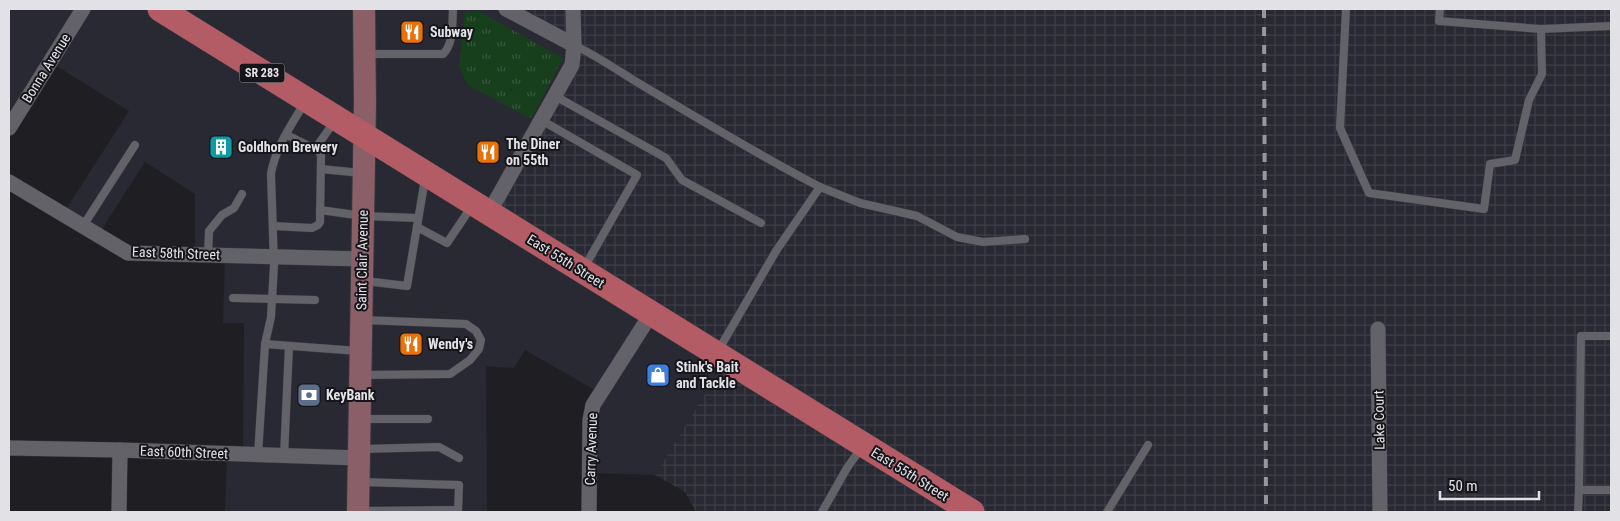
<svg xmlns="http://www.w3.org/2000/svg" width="1620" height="521" font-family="'Roboto Condensed',sans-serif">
<defs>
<pattern id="industrial-grid" width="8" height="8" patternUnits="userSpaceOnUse" patternTransform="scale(1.25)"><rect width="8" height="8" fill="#292933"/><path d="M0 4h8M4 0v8" fill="none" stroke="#3e3e47"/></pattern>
<pattern id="grass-tufts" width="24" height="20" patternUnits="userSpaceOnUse" patternTransform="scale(1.25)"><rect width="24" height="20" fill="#173f1c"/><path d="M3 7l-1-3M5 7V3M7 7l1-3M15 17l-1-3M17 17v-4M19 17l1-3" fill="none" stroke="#385a3d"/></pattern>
</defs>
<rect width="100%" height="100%" fill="#1e1e23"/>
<path fill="#292933" d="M9 9H506L574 45 726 360 655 475 590 473 600 393 525 350 514 368 486 366 487 512H225L227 454H243L244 323H223L225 256 195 255V194L145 162 98 235 63 214 129 111 50 62 18 113 9 107Z"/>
<path fill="url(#industrial-grid)" d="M506 9H1611V512H696L685 492 655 475 726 360 489 213 574 46Z"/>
<path fill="url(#grass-tufts)" d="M465 11 480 12 563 58 532 117 529 118 468 85 459 67Z"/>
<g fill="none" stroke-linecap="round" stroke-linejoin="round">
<g stroke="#38383c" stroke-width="9">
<g id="lane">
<path d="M1346 9 1340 128 1369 193 1484 209 1490 164 1515 160 1529 100 1542 74 1541 29 1439 21 1440 9"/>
<path d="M1541 29 1611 26"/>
<path d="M574 45C601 58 624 75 650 90 706 123 762 157 820 187L776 251 718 351"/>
<path d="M366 54H443C454 44 452 23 453 9"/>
<path d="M555 96 666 158 682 180 761 223"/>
<path d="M541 120 637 175 584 268"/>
<path d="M315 149 334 122"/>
<path d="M321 169 361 173"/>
<path d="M820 187 860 203 917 216 957 237 983 242 1025 239"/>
<path d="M320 210 363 216 418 218"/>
<path d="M83 226 135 145"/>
<path d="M273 226 312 228 318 225 320 222 321 156 319 151 287 135"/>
<path d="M417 227 447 243 472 206"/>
<path d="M208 255 209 231 222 215 234 208 242 194"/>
<path d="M365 281 407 286 425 179"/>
<path d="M233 298 315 300"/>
<path d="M1611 336H1581L1579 490H1611"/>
<path d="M265 344 358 351"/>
<path d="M362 375 450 374 470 360 479 349 481 340 476 331 466 324 363 320"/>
<path d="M363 419H428"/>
<path d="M361 449 439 447 459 458"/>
<path d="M258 455 265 344 271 317 274 265 271 174C275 148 292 124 305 102"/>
<path d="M284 456 289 346"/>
<path d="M361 482 459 485 458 512"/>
<path d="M360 511 458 510"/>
<path d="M822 512 847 468 862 447"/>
<path d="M1107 512 1148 445"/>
<path d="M1578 512 1579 490"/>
</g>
</g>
<g stroke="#38383c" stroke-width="16">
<g id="street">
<path d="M506 9 574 45"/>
<path d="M9 128 83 9"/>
<path d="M9 182 128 253 362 259"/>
<path d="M489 213 572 65 574 45 573 9"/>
<path d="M1378 329 1380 512"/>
<path d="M9 448 120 450 359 458"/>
<path d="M119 512 120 450"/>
<path d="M589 512 590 420 593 405 651 314"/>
</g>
</g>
<g stroke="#38383c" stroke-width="24">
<path id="secondary" d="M358 512 365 103 364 9"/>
</g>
<g stroke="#38383c" stroke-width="26">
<path id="primary" d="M160 9 972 512"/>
</g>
<use href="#lane" stroke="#626268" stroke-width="8"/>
<use href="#street" stroke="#626268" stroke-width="15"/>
<use href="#secondary" stroke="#8a5f67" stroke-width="22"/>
<use href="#primary" stroke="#b35c66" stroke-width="25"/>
<path stroke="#98989c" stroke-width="4" stroke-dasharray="9 9" stroke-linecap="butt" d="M1264 9 1266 512"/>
</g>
<defs>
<g id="restaurant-square" transform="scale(1.25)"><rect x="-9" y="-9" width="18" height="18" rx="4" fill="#e8710a" stroke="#15151a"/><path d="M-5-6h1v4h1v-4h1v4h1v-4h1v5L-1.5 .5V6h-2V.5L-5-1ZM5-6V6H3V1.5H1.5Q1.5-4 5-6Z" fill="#fff"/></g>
<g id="building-square" transform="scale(1.25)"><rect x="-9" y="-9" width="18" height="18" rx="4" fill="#0f9aa8" stroke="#15151a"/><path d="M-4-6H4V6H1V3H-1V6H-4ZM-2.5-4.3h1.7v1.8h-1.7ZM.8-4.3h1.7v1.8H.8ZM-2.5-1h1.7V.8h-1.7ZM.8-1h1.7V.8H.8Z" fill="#fff"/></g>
<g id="shop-square" transform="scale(1.25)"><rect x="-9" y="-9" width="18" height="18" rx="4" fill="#3f7fe0" stroke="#15151a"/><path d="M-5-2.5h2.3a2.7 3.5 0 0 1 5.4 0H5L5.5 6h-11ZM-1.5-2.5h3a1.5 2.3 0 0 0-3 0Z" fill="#fff"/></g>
<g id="bank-square" transform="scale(1.25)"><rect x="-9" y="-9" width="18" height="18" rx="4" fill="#5c6f8a" stroke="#15151a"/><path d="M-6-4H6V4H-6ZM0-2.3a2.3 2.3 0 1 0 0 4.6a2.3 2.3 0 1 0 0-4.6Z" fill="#fff"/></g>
</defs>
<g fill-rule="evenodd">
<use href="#restaurant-square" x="412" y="32"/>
<use href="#building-square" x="221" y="147"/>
<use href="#restaurant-square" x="488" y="152"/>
<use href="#restaurant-square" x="411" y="344"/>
<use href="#shop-square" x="658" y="375"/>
<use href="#bank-square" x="309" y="395"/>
</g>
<g text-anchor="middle" stroke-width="4" stroke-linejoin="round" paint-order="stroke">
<rect fill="#15151a" stroke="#a4a4a9" stroke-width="1" x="239.5" y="63.5" width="45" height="19" rx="4"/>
<g font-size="12" font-weight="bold" fill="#e2e2e6">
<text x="262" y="77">SR 283</text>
</g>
<g font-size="14" font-weight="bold" fill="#e2e2e6" stroke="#15151a" text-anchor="start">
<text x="430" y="37">Subway</text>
<text x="506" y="149">The Diner<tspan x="506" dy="16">on 55th</tspan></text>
<text x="238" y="152">Goldhorn Brewery</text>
<text x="428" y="349">Wendy's</text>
<text x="676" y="372">Stink's Bait<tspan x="676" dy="16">and Tackle</tspan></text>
<text x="326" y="400">KeyBank</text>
</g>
<g font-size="14" fill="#e2e2e6" stroke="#15151a">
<text transform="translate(46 68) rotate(-58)" y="5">Bonna Avenue</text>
<text transform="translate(176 253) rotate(2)" y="5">East 58th Street</text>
<text transform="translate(362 260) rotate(-89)" y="5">Saint Clair Avenue</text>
<text transform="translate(566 261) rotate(32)" y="5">East 55th Street</text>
<text transform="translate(1379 420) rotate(-91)" y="5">Lake Court</text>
<text transform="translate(591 449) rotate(-88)" y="5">Carry Avenue</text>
<text transform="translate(184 452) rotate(2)" y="5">East 60th Street</text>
<text transform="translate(910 474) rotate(32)" y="5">East 55th Street</text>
</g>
</g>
<rect width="1620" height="521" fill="none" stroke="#e2e2e6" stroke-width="20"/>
<path d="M1440 491v8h99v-8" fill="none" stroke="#e2e2e6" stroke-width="2.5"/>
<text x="1448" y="491" font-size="15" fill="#e2e2e6" stroke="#15151a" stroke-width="4" paint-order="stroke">50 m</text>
</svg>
